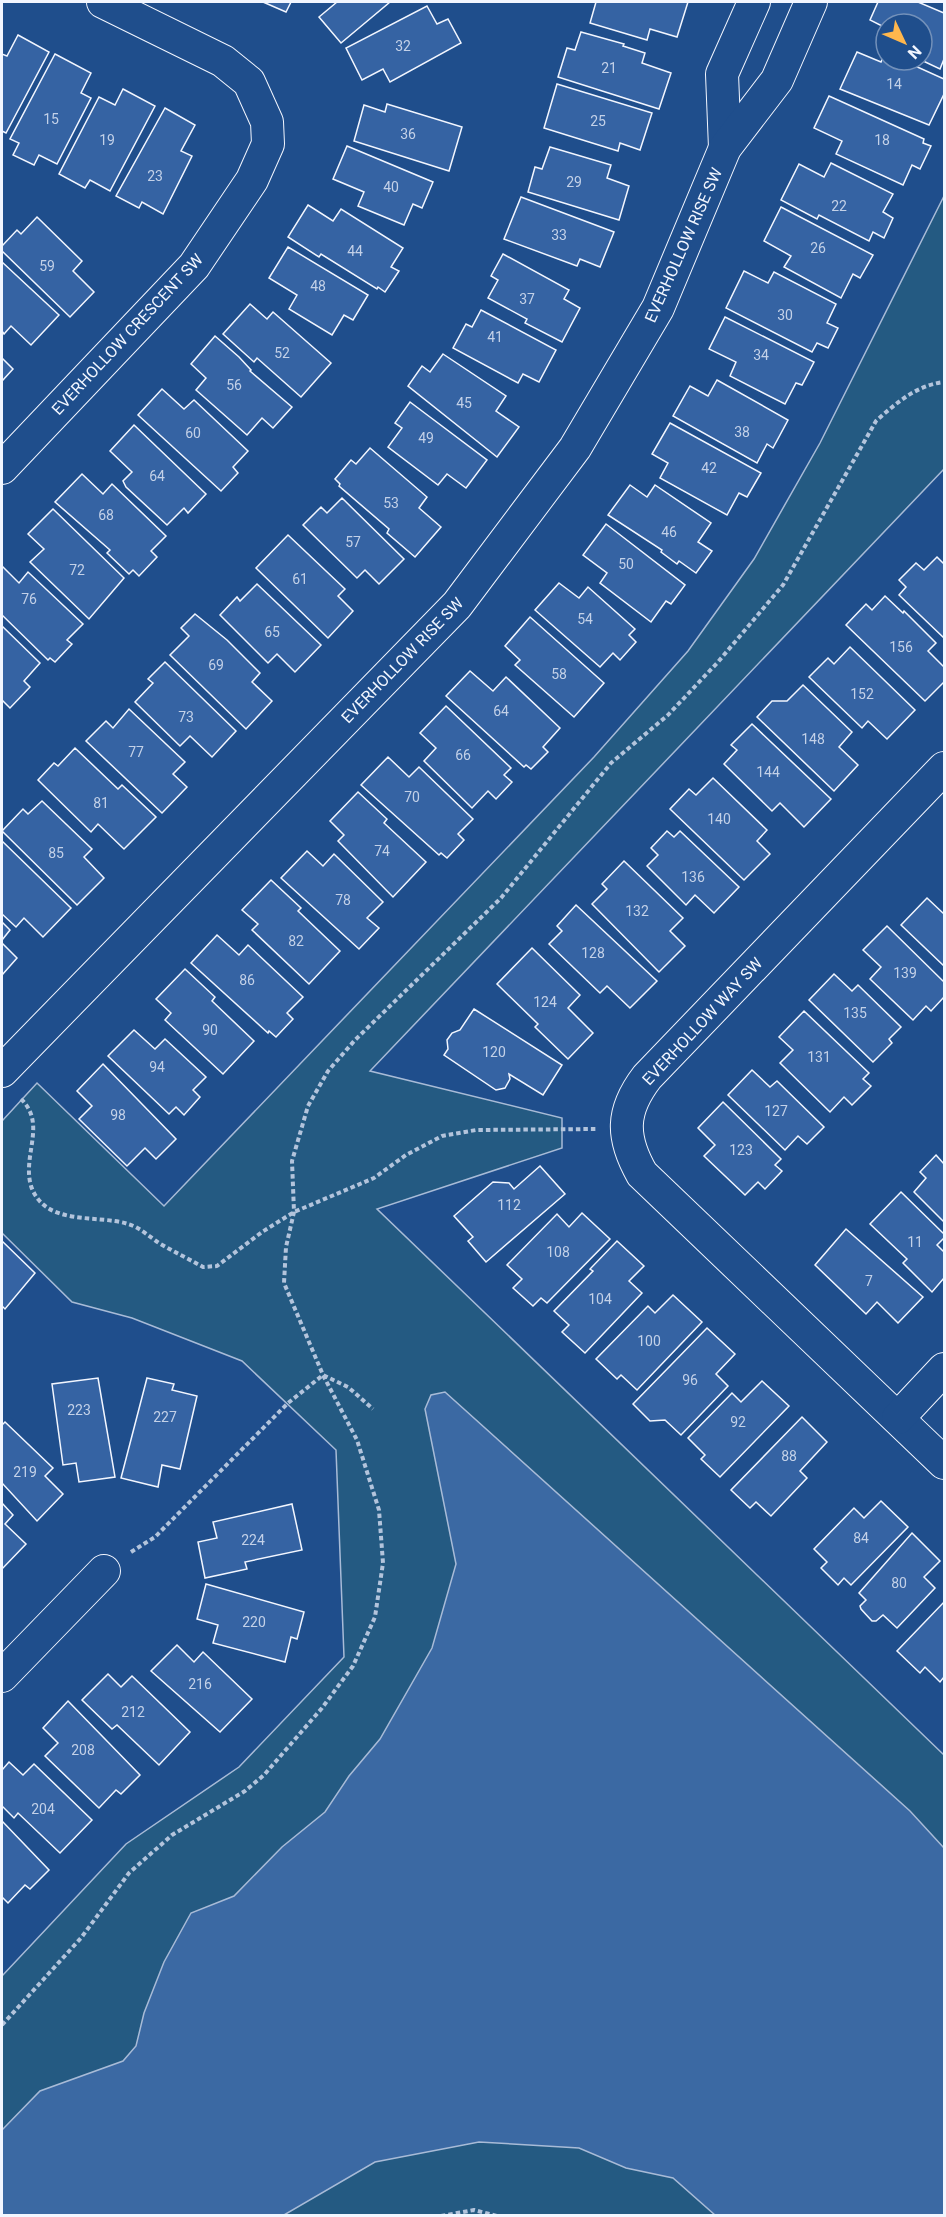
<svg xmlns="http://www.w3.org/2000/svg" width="946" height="2217" font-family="Roboto,sans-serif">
<rect width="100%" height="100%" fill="#1f4e8c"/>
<path fill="#245a82" stroke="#a8bbd7" stroke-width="1.5" d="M944 196V469L370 1071 562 1118V1148L377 1209 944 1755V2215H2V1976L126 1844 239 1767 344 1657 336 1450 242 1361 132 1318 72 1302 2 1233V1121L37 1083 164 1206 594 757 688 651 754 559 820 443Z"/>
<path fill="#3b69a3" stroke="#a8bbd7" stroke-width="1.5" d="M445 1392 910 1811 944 1848V2215H715L673 2178 626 2168 579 2148 479 2142 375 2162 284 2215H2V2130L40 2091 123 2061 136 2046 144 2013 164 1962 191 1913 234 1896 282 1847 325 1812 349 1776 380 1739 432 1648 456 1564 425 1409 431 1395Z"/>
<g fill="#3563a3" stroke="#f2f6ff" stroke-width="1.5">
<path d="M263 2H291L286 12Z"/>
<path d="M337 2H390L341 43 319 17Z"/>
<path d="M596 2H688L677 37 650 29 647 40 590 23Z"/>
<path d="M878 2H918L944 13V59L940 69 921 60 922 24H886V28L870 20Z"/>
<path d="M427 6 437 24 448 19 461 43 390 82 383 69 362 80 346 48Z"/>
<path d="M581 32 624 44 623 46 645 53 642 63 671 73 659 109 558 77 567 48 575 50Z"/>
<path d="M18 35 49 52 6 133 2 131V54L7 56Z"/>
<path d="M857 52 881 62 885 53 886 60H902L944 79V94L929 125 840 89Z"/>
<path d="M55 54 91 73 81 93 91 98 57 164 39 155 34 165 13 155 19 143 10 139Z"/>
<path d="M557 84 652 113 640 150 620 143 618 151 544 128Z"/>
<path d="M123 89 155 106 110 191 90 180 85 188 59 174 99 97 115 105Z"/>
<path d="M829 96 924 139 923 143 931 146 920 169 912 165 903 185 836 154 842 141 814 128Z"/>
<path d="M387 104 462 127 449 171 354 141 364 105 385 112Z"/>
<path d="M165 108 195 125 181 151 192 156 163 214 142 202 139 208 116 196Z"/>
<path d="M347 146 433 182 422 208 413 204 404 225 358 206 364 192 333 179Z"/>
<path d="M550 147 611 165 607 178 629 186 619 220 528 192 535 167 542 169Z"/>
<path d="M831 163 893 194 883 212 893 218 884 238 873 232 869 241 819 215 817 219 781 200 799 164 824 177Z"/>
<path d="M521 197 614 232 600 267 580 259 577 266 504 239Z"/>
<path d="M308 205 333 221 341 209 403 248 391 267 399 271 385 292 378 287 377 289 321 254 319 257 288 237Z"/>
<path d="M781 207 873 255 860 278 853 274 841 298 784 267 791 256 764 241Z"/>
<path d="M37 217 82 261 73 271 94 292 70 317 2 251V246L17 230 21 234Z"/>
<path d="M288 247 368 295 353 320 344 315 332 335 289 309 297 295 269 278Z"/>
<path d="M503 254 569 290 564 299 580 308 562 342 525 323 527 319 488 298 498 280 491 276Z"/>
<path d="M2 262 59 315 31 345 11 326 4 334 2 331Z"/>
<path d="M744 271 768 283 774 272 836 304 827 323 838 328 828 348 817 343 812 352 726 308Z"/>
<path d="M250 304 267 319 273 312 331 363 301 397 257 358 254 362 223 334Z"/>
<path d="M481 310 556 350 539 382 523 374 518 383 453 348 466 324 472 327Z"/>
<path d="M725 317 814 362 802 385 796 383 785 404 730 376 736 362 709 349Z"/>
<path d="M215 336 239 357 251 370 250 371 292 407 273 428 262 418 247 435 196 390 206 378 191 364Z"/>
<path d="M443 354 506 396 496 411 519 427 497 457 408 386 422 366 430 372Z"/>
<path d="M2 358 13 369 2 381Z"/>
<path d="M717 380 788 420 773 448 767 444 757 463 673 416 690 386 708 396Z"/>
<path d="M162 389 184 409 194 400 248 451 233 467 238 473 221 491 138 415Z"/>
<path d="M410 402 487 460 466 488 447 474 438 485 388 447 402 428 395 423Z"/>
<path d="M670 423 761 473 747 497 739 493 727 515 660 478 668 463 652 454Z"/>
<path d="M134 425 206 494 188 513 184 508 167 525 126 487 123 481 132 472 110 451Z"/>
<path d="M370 448 427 497 419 508 441 527 415 557 387 533 389 529 339 486 340 484 335 479 351 460 356 464Z"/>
<path d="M82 474 103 494 112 484 166 536 151 551 157 557 139 576 133 570 129 574 107 553 110 550 55 502Z"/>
<path d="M630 485 647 497 655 485 711 523 698 542 712 551 696 573 679 561 677 564 661 552 662 550 608 515Z"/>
<path d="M342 498 404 559 379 584 365 570 357 578 303 525 321 507 327 513Z"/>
<path d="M53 509 124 578 89 619 30 562 44 549 28 534Z"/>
<path d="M606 524 685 585 671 604 666 601 651 622 600 583 607 573 583 555Z"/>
<path d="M288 535 345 589 338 596 353 611 328 638 256 568Z"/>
<path d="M937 557 944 564V638L899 595 906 587 899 580 916 563 924 570Z"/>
<path d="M2 566 19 583 28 572 83 624 67 640 72 644 55 662 50 658 48 660 2 615Z"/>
<path d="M559 583 579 598 588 587 635 629 629 635 636 642 620 660 613 653 600 667 535 610Z"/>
<path d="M257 584 321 645 295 672 277 654 268 663 220 615 237 597 240 601Z"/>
<path d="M885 596 903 613 904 611 936 643 928 651 944 667V682L925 701 846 625 866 604 872 610Z"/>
<path d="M195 614 227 640 260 673 252 682 272 701 246 729 170 655 189 636 181 628Z"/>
<path d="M530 617 604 683 574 717 515 665 520 660 505 646Z"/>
<path d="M2 626 40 663 24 681 30 687 10 708 2 700Z"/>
<path d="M850 647 915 710 887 739 868 721 862 728 809 677 828 658 834 664Z"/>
<path d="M165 662 236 731 212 757 190 736 180 746 135 702 153 683 148 679Z"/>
<path d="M470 671 493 691 506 677 560 728 543 747 548 752 531 769 526 765 524 767 446 696Z"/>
<path d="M803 685 852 732 839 747 858 765 834 791 757 717 772 701H787Z"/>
<path d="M446 706 511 768 504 775 512 782 496 799 488 791 472 808 424 761 436 748 420 733Z"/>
<path d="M129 709 185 762 173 774 187 787 162 813 86 741 106 721 113 728Z"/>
<path d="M752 724 831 799 804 827 780 803 772 811 724 764 737 750 731 745Z"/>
<path d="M75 748 118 789 122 785 156 817 124 849 98 824 91 832 38 780 54 763 58 766Z"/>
<path d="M388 757 409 777 419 767 473 819 458 834 464 840 447 858 441 853 439 855 361 785Z"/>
<path d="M713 778 767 830 757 841 770 854 744 880 670 809 689 789 696 795Z"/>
<path d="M358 792 387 819 384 823 426 862 393 897 338 841 344 835 330 821Z"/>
<path d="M42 801 92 849 84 857 104 878 77 905 2 831 23 809 28 814Z"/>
<path d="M667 831 674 837 680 831 739 887 714 913 695 895 686 905 647 866 658 855 651 848Z"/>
<path d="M2 841 71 908 43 937 24 918 16 927 2 914Z"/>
<path d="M307 851 323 866 334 854 383 902 367 918 379 928 359 949 281 878Z"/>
<path d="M624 861 683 918 670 931 685 946 659 972 592 904 607 889 602 884Z"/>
<path d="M271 880 301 908 298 911 340 951 309 984 252 930 258 924 242 910Z"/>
<path d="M927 898 944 914V966L901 925Z"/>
<path d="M576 905 657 981 630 1008 607 986 600 993 549 944 562 931 557 926Z"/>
<path d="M2 922 10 930 2 940Z"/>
<path d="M887 926 944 982V997L931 1011 926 1006 913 1020 870 979 881 967 863 950Z"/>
<path d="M217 935 239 955 248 945 303 997 287 1013 293 1019 276 1037 269 1031 268 1033 191 963Z"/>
<path d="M2 943 17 958 2 975Z"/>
<path d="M532 948 580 995 568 1008 593 1033 568 1059 535 1027 538 1024 497 984Z"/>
<path d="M185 969 215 997 212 1001 254 1041 223 1074 165 1020 171 1013 156 999Z"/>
<path d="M834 974 852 991 858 985 901 1027 889 1039 892 1043 873 1062 809 1000Z"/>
<path d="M474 1009 562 1065 543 1095 509 1074 510 1079 505 1088 496 1090 444 1055 448 1049 447 1040 452 1033 460 1030Z"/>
<path d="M804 1011 869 1073 863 1079 871 1086 852 1105 844 1097 830 1112 780 1063 793 1050 779 1037Z"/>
<path d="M134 1030 155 1049 165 1039 206 1077 193 1090 200 1097 184 1115 176 1107 169 1114 108 1056Z"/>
<path d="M103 1064 176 1139 156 1159 145 1148 127 1166 79 1119 92 1106 77 1091Z"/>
<path d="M752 1070 770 1087 777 1081 824 1127 807 1144 798 1136 785 1150 728 1095Z"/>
<path d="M723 1102 781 1159 775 1165 782 1171 765 1189 758 1182 745 1195 704 1156 715 1145 698 1128Z"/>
<path d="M936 1155 944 1164V1222L914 1192 926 1178 920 1172Z"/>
<path d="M540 1166 565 1194 486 1262 468 1241 473 1237 454 1216 493 1182 509 1183 514 1189Z"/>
<path d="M901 1192 944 1234V1238L937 1245 944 1252V1278L932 1292 903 1263 907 1259 870 1224Z"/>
<path d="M582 1213 610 1239 547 1303 541 1298 533 1306 513 1288 522 1279 507 1265 557 1214 569 1227Z"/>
<path d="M846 1229 923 1297 898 1323 877 1302 866 1314 815 1265Z"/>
<path d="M2 1241 35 1273 5 1309 2 1306Z"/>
<path d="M617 1241 644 1266 629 1281 642 1293 585 1353 562 1332 569 1325 554 1311 593 1271 590 1269Z"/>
<path d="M673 1295 702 1322 637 1390 621 1375 617 1379 596 1359 648 1306 655 1313Z"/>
<path d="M707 1328 735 1354 716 1374 728 1386 681 1435 665 1420 650 1421 633 1404Z"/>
<path d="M98 1378 115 1477 79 1482 76 1463 63 1465 52 1384Z"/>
<path d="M147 1378 174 1384 172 1390 197 1396 180 1469 162 1465 158 1487 121 1478Z"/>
<path d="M762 1381 789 1406 720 1477 701 1459 705 1455 688 1438 732 1393 741 1402Z"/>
<path d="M802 1417 827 1442 800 1471 807 1478 771 1516 756 1502 750 1508 731 1490Z"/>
<path d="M5 1422 53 1468 45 1476 63 1494 37 1521 2 1483V1425Z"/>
<path d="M881 1501 908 1527 851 1585 844 1578 838 1585 821 1568 827 1562 814 1549 854 1508 864 1518Z"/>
<path d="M2 1503 13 1515 5 1524 26 1544 2 1569Z"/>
<path d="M292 1504 302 1550 245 1562 247 1569 205 1578 198 1542 217 1538 213 1522Z"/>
<path d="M912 1533 940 1561 924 1577 935 1588 897 1628 883 1615 876 1621H872L861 1609 860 1606 866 1600 859 1593Z"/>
<path d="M206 1584 304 1612 297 1639 291 1637 285 1662 213 1643 218 1625 197 1619Z"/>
<path d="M944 1602V1677L940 1682 925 1667 920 1673 897 1651Z"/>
<path d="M177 1645 194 1662 203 1652 252 1699 220 1732 151 1671Z"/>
<path d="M108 1674 121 1687 132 1676 190 1732 159 1765 117 1725 112 1729 82 1700Z"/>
<path d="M68 1701 140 1775 121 1794 116 1790 99 1808 45 1756 58 1743 43 1728Z"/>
<path d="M9 1762 23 1775 34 1764 92 1820 60 1853 18 1813 14 1818 2 1806V1770Z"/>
<path d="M2 1821 49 1870 30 1889 25 1885 8 1903 2 1897Z"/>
</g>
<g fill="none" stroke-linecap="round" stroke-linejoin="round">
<g stroke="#f2f6ff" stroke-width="34">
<g id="street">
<path d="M725 148 722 74 754 2"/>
<path d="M2 468 194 266 252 180 268 144 267 122 249 82 223 61 103 2"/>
<path d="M944 768 647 1077C621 1111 621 1137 642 1174L944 1463"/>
<path d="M2 1071 457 605 575 448 658 308 725 148 777 80 811 2"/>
<path d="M898 1418 944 1369"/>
<path d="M2 1676 104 1571"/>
</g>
</g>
<g stroke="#b3c4dc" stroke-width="4" stroke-dasharray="4.5 3" stroke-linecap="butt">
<path d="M21 1099C47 1124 22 1155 31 1186 45 1227 97 1214 128 1224 139 1227 150 1237 159 1243 174 1252 189 1259 203 1267L217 1266 262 1232 294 1212 374 1178 406 1155 442 1136 476 1130 596 1129"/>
<path d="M131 1552 155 1537 288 1403 323 1375 348 1387 373 1409"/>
<path d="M2 2025 81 1938 129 1873 172 1835 245 1791 264 1775 322 1708 353 1666 375 1617 383 1563 379 1510 357 1440 323 1375 284 1283 286 1247 294 1212 292 1161 308 1106 328 1071 355 1040 501 898 611 763 668 715 718 662 783 585 876 421C896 403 917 385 944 382"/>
<path d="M441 2216 474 2210 497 2216"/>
</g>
<use href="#street" stroke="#1f4e8c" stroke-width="32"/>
</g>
<g text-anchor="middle" stroke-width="4.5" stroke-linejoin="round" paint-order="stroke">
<g font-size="14" fill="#c3d1e8">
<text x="403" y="51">32</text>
<text x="609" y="73">21</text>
<text x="894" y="89">14</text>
<text x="51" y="124">15</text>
<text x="598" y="126">25</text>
<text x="408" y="139">36</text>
<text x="107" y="145">19</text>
<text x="882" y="145">18</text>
<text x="155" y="181">23</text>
<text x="574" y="187">29</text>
<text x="391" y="192">40</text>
<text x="839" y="211">22</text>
<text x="559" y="240">33</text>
<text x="818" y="253">26</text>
<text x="355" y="256">44</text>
<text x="47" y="271">59</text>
<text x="318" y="291">48</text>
<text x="527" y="304">37</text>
<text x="785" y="320">30</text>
<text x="495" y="342">41</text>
<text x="282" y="358">52</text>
<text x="761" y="360">34</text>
<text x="234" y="390">56</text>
<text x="464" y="408">45</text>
<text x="742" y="437">38</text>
<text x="193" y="438">60</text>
<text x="426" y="443">49</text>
<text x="709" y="473">42</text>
<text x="157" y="481">64</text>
<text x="391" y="508">53</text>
<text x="106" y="520">68</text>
<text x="669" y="537">46</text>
<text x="353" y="547">57</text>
<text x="626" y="569">50</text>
<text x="77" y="575">72</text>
<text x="300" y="584">61</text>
<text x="29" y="604">76</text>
<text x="585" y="624">54</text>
<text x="272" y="637">65</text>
<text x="901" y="652">156</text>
<text x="216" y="670">69</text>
<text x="559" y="679">58</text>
<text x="862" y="699">152</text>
<text x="501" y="716">64</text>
<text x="186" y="722">73</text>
<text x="813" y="744">148</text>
<text x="136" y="757">77</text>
<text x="463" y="760">66</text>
<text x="768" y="777">144</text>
<text x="412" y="802">70</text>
<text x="101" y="808">81</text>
<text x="719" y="824">140</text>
<text x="382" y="856">74</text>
<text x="56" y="858">85</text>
<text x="693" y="882">136</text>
<text x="343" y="905">78</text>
<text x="637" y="916">132</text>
<text x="296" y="946">82</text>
<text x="593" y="958">128</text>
<text x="905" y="978">139</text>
<text x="247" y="985">86</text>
<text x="545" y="1007">124</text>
<text x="855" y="1018">135</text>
<text x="210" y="1035">90</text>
<text x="494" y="1057">120</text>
<text x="819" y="1062">131</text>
<text x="157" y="1072">94</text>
<text x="776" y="1116">127</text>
<text x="118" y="1120">98</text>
<text x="741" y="1155">123</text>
<text x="509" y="1210">112</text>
<text x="915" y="1247">11</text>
<text x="558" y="1257">108</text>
<text x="869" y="1286">7</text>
<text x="600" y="1304">104</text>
<text x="649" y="1346">100</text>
<text x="690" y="1385">96</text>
<text x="79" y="1415">223</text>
<text x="165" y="1422">227</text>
<text x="738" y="1427">92</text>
<text x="789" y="1461">88</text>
<text x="25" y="1477">219</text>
<text x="861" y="1543">84</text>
<text x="253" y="1545">224</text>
<text x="899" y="1588">80</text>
<text x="254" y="1627">220</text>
<text x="200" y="1689">216</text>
<text x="133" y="1717">212</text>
<text x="83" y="1755">208</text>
<text x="43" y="1814">204</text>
</g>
<g font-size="16" fill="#f2f6ff" stroke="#1f4e8c">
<text transform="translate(683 245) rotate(-66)" y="6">EVERHOLLOW RISE SW</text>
<text transform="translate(127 334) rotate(-47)" y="6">EVERHOLLOW CRESCENT SW</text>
<text transform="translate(402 660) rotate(-46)" y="6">EVERHOLLOW RISE SW</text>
<text transform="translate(702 1021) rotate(-47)" y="6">EVERHOLLOW WAY SW</text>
</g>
</g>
<rect width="946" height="2217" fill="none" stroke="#f2f6ff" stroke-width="6"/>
<g transform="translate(904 42) rotate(134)"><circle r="28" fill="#1f4e8c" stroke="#7391ba" stroke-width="1.5"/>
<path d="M0-4.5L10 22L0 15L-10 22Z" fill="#ffb74d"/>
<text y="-9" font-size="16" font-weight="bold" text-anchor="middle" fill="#f2f6ff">N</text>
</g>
</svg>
